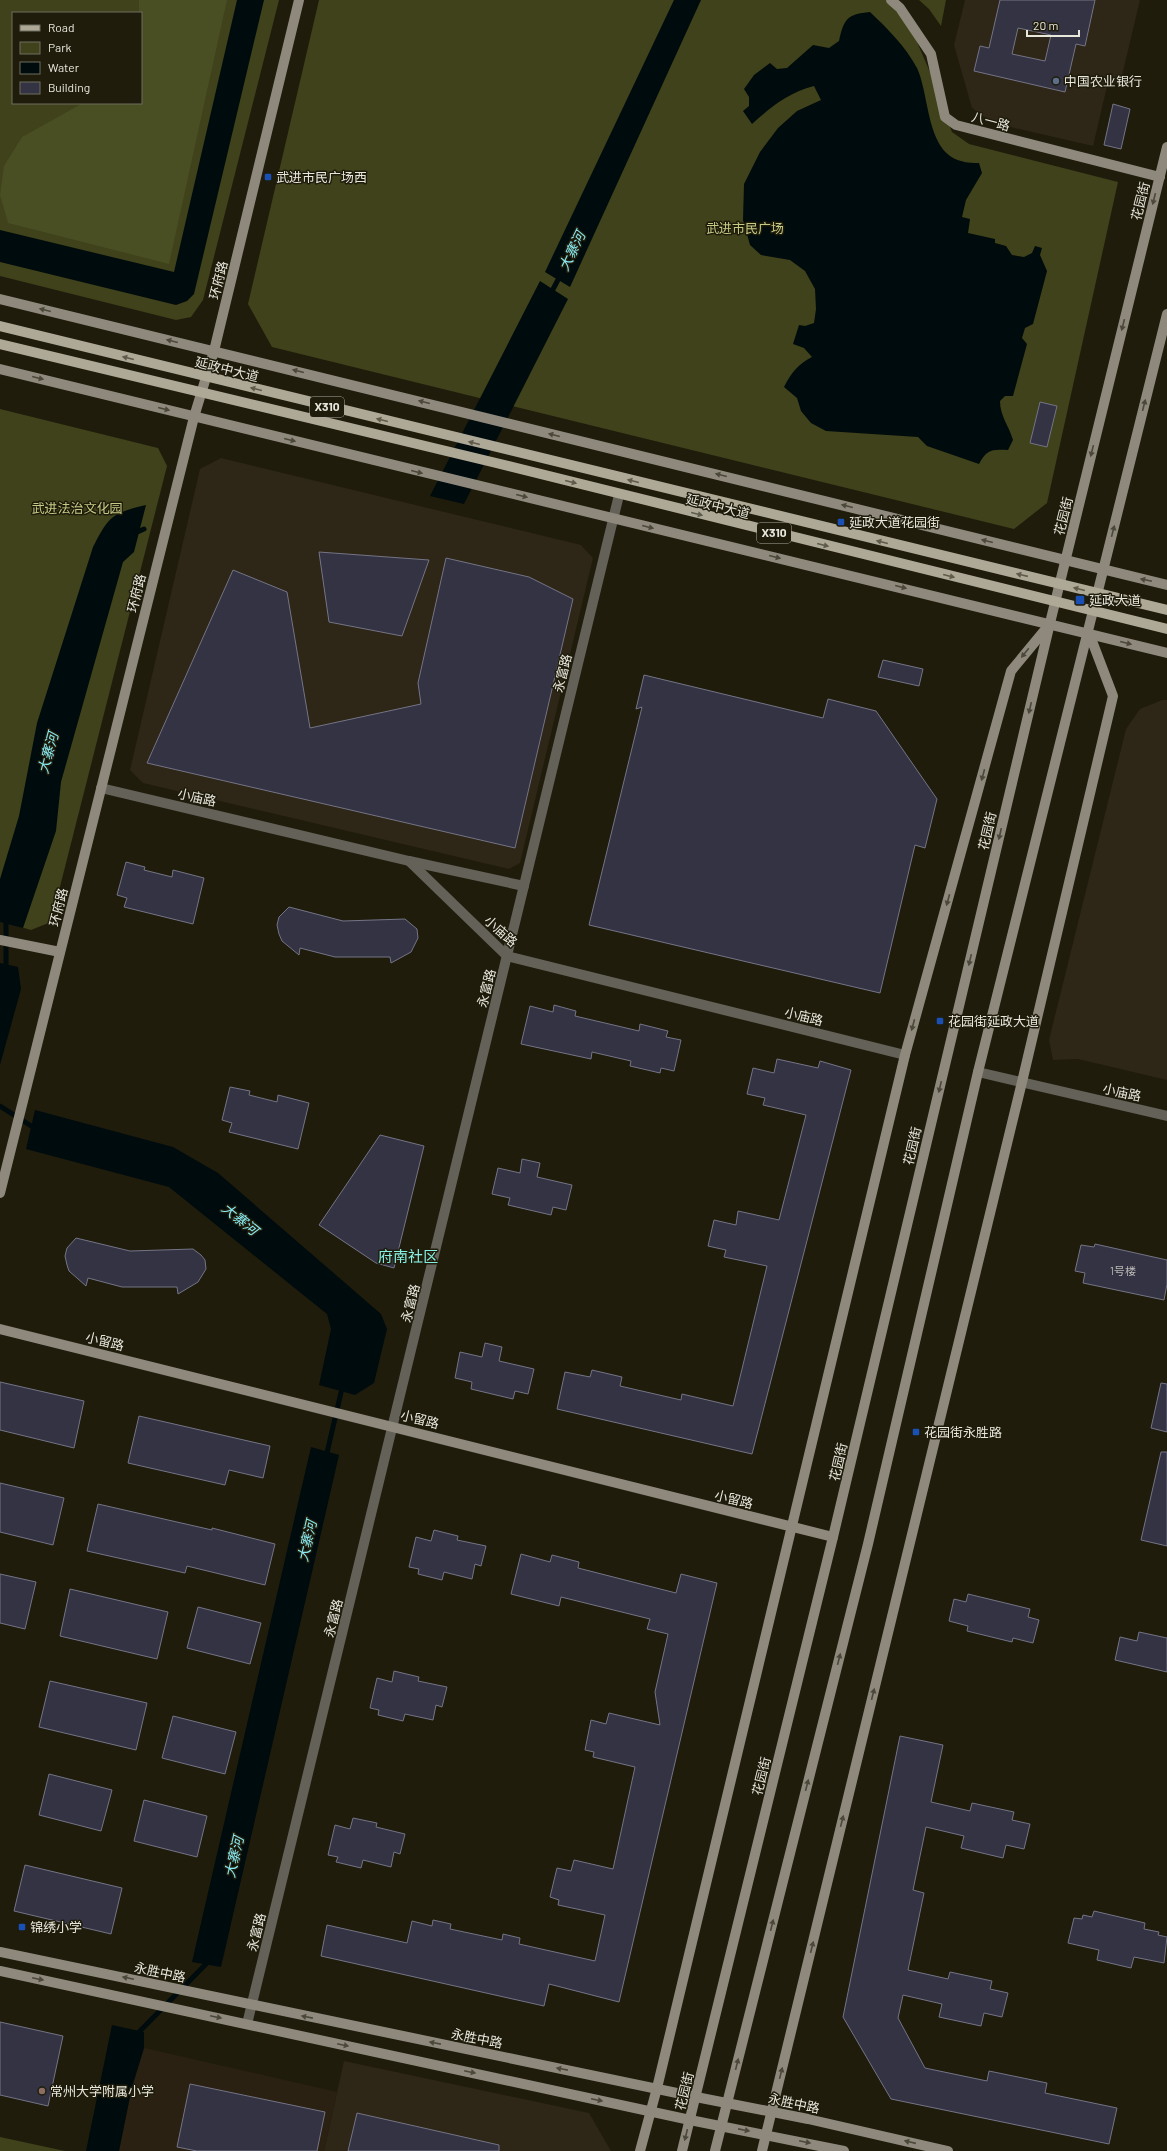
<svg xmlns="http://www.w3.org/2000/svg" width="1167" height="2151" font-family="Barlow,'Noto Sans SC',sans-serif">
<rect width="100%" height="100%" fill="#1f1c0c"/>
<g fill="#2e2616">
<path d="M965 0H1140L1120 84 1108 82 1093 146 993 123 972 108 954 45Z"/>
<path d="M221 458 581 545 593 558 520 863 509 869 143 783 130 770 200 469Z"/>
<path d="M1162 700H1167V1080L1078 1059 1053 1060 1049 1040 1126 729 1140 709Z"/>
<path d="M344 2061 589 2113 611 2151H324Z"/>
</g>
<path fill="#2b2112" d="M144 2048 337 2092 324 2151H119L132 2087Z"/>
<g fill="#3f421a" fill-rule="evenodd">
<path d="M0 0H279L203 300 191 317 176 320 0 276ZM13 13H141V103H13Z"/>
<path d="M319 0H886L911 28 930 72 952 132 969 144 1118 182 1047 503 1014 529 272 347 248 304Z"/>
<path d="M919 0H946L941 26 929 9Z"/>
<path d="M0 409 158 448 167 466 51 922 31 930 0 921Z"/>
<path d="M0 2137 65 2151H0Z"/>
</g>
<path fill="#4a4e23" d="M139 0H227L169 264 8 223 0 195 4 166 22 137 83 103H141V13H139Z"/>
<g fill="#000b0d">
<path d="M237 0H264L194 294 187 301 176 305 0 262V230L174 272Z"/>
<path d="M674 0H701L570 287 545 272Z"/>
<path d="M870 12C888 29 905 46 917 68 930 96 926 152 961 161 967 163 974 163 979 163L982 173 966 200 962 217 970 219 968 233 995 239V243L1006 246 1012 255 1024 257 1032 253 1035 246 1042 248 1040 255 1047 271 1033 324 1025 328 1022 338 1027 344 1013 396H1005L1000 401C1000 416 1009 426 1013 440L1008 450C992 449 987 449 979 464L927 446 918 437 826 431 811 423 801 411 797 398 784 387C791 373 798 364 812 357L804 348 793 344 799 325 805 326 814 323 816 309 815 289 805 271 790 260 761 255 750 245 743 220 744 184 760 152 778 128 797 111 821 100 814 86C788 93 772 106 752 124L743 111 749 106V97L744 89 754 75 770 63 777 69 787 68 813 45 829 48 839 41C844 19 847 14 870 12Z"/>
<path d="M540 281 568 299 464 504 430 496Z"/>
<path d="M146 505 134 552 123 562 61 782 56 831 23 928 0 922V879L19 816 37 723 93 547C109 516 112 513 146 505Z"/>
<path d="M0 963 18 967 21 989 0 1065Z"/>
<path d="M35 1110 173 1147 218 1173 381 1314 387 1329 374 1383 355 1395 319 1385 331 1329 327 1314 169 1187 26 1149Z"/>
<path d="M311 1447 339 1455 221 1967 192 1962Z"/>
<path d="M112 2025 144 2032V2048L132 2087 119 2151H86Z"/>
</g>
<g fill="none" stroke-linecap="round" stroke-linejoin="round">
<g stroke="#000b0d" stroke-width="5">
<path d="M550 295 561 274"/>
<path d="M135 533 144 529"/>
<path d="M6 971V919"/>
<path d="M0 1106 36 1129"/>
<path d="M326 1457 343 1384"/>
<path d="M136 2035 209 1961"/>
</g>
</g>
<g fill="#333343" stroke="#747486" fill-rule="evenodd">
<path d="M1000 0H1095L1085 46 1076 44 1065 92 974 71 980 46 989 48ZM1018 28 1051 35 1045 61 1012 54Z"/>
<path d="M1113 104 1130 109 1121 149 1104 145Z"/>
<path d="M1040 402 1057 406 1047 447 1030 443Z"/>
<path d="M319 552 429 560 402 636 329 622Z"/>
<path d="M446 558 529 577 573 599 515 848 147 763 233 570 287 592 310 728 421 704 418 683Z"/>
<path d="M883 660 923 669 919 686 878 677Z"/>
<path d="M644 675 823 718 828 699 876 711 937 799 925 848 915 845 880 993 589 925 642 707 636 709Z"/>
<path d="M126 862 145 867 144 870 172 877 173 870 204 878 193 924 124 907 127 898 117 895Z"/>
<path d="M289 907 343 921 405 919 417 929 418 938 411 952 391 963 390 957H335L300 948 299 955 282 941 279 934 277 925 279 917Z"/>
<path d="M554 1005 576 1011 575 1016 639 1031 640 1024 668 1031 666 1037 681 1040 674 1071 661 1068 660 1073 630 1066 631 1061 592 1052 591 1059 521 1044 530 1006 553 1012Z"/>
<path d="M777 1059 818 1068 820 1061 851 1070 752 1454 557 1409 565 1372 590 1377 592 1370 622 1377 620 1386 681 1400 682 1394 733 1406 767 1266 724 1257 726 1250 708 1246 714 1220 736 1225 738 1211 779 1220 806 1115 763 1105 765 1098 747 1094 753 1068 774 1073Z"/>
<path d="M230 1087 250 1091 249 1095 277 1102 278 1095 309 1103 298 1149 229 1132 232 1123 222 1120Z"/>
<path d="M380 1135 424 1146 394 1268 376 1263 319 1225Z"/>
<path d="M522 1159 540 1163 537 1177 572 1185 566 1210 553 1207 551 1215 508 1205 510 1198 492 1194 498 1168 520 1173Z"/>
<path d="M76 1238 130 1251 193 1249 201 1255 205 1260 206 1269 198 1282 178 1294 177 1287H122L88 1278 86 1286 69 1271 67 1265 65 1256 67 1248Z"/>
<path d="M1095 1244 1167 1260V1284L1164 1300 1083 1283 1085 1273 1075 1271 1081 1245 1094 1247Z"/>
<path d="M485 1343 502 1347 499 1361 534 1369 528 1394 515 1391 513 1399 471 1389 472 1382 455 1378 460 1352 482 1357Z"/>
<path d="M0 1382 84 1401 74 1448 0 1430Z"/>
<path d="M1161 1383 1167 1384V1432L1151 1428Z"/>
<path d="M139 1416 270 1446 263 1478 229 1470 225 1485 128 1463Z"/>
<path d="M1161 1452H1167V1546L1141 1540Z"/>
<path d="M0 1483 64 1498 53 1545 0 1532Z"/>
<path d="M98 1504 212 1530V1528L275 1544 265 1585 187 1566 185 1573 87 1551Z"/>
<path d="M434 1530 458 1536 457 1540 486 1546 481 1566 475 1564 472 1579 444 1572 442 1580 418 1574 419 1569 409 1567 416 1537 431 1541Z"/>
<path d="M521 1554 550 1562 552 1555 579 1562 578 1568 676 1593 681 1574 717 1583 619 2002 549 1984 544 2006 321 1956 327 1925 407 1943 412 1921 432 1926 433 1920 451 1924 450 1929 502 1940 503 1934 520 1938 519 1944 595 1961 605 1915 558 1905 559 1900 550 1897 557 1868 571 1871 574 1860 613 1869 635 1767 593 1757 594 1752 585 1750 591 1720 606 1724 609 1713 660 1725 655 1692 668 1634 647 1629 650 1619 561 1597 559 1606 511 1594Z"/>
<path d="M0 1574 36 1582 25 1629 0 1623Z"/>
<path d="M70 1589 168 1612 157 1659 60 1636Z"/>
<path d="M968 1594 1030 1609 1028 1617 1039 1620 1033 1643 1013 1638 1012 1642 967 1631 968 1626 949 1621 954 1599 966 1602Z"/>
<path d="M198 1607 261 1623 250 1664 187 1648Z"/>
<path d="M1139 1632 1167 1638V1672L1115 1660 1120 1637 1137 1641Z"/>
<path d="M394 1671 419 1677 418 1681 447 1687 442 1707 436 1705 433 1720 405 1714 403 1721 378 1715 379 1710 370 1708 377 1678 392 1682Z"/>
<path d="M50 1681 147 1703 136 1750 39 1727Z"/>
<path d="M173 1716 236 1732 225 1774 162 1758Z"/>
<path d="M900 1736 943 1745 931 1802 970 1811 972 1803 1014 1812 1012 1820 1030 1824 1024 1849 1006 1845 1003 1858 961 1848 964 1836 926 1827 913 1890 924 1893 908 1970 948 1979 950 1972 992 1981 990 1989 1008 1993 1002 2017 984 2013 981 2026 939 2017 942 2004 903 1995 898 2018 925 2068 987 2081 989 2071 1047 2083 1045 2093 1117 2108 1109 2144 891 2099 843 2017Z"/>
<path d="M49 1774 112 1790 101 1831 39 1815Z"/>
<path d="M144 1800 207 1816 197 1857 134 1841Z"/>
<path d="M353 1818 377 1823 376 1827 405 1834 400 1854 394 1852 391 1867 363 1860 361 1868 336 1862 338 1857 328 1855 335 1825 350 1829Z"/>
<path d="M25 1865 122 1888 111 1934 14 1911Z"/>
<path d="M1094 1911 1145 1923 1144 1929 1159 1932 1158 1935 1167 1937 1164 1963 1134 1957 1131 1968 1097 1960 1099 1950 1068 1943 1074 1918 1082 1919 1083 1915 1092 1917Z"/>
<path d="M0 2022 63 2036 48 2106 0 2095Z"/>
<path d="M190 2084 325 2112 317 2151H197L177 2147Z"/>
<path d="M357 2113 499 2145V2151H348Z"/>
</g>
<g fill="none" stroke-linecap="round" stroke-linejoin="round">
<g stroke="#646159" stroke-width="10">
<path d="M101 788 409 861 507 956 905 1055"/>
<path d="M409 861 524 886"/>
<path d="M978 1072 1167 1116"/>
<path d="M247 2024 619 495"/>
</g>
<g stroke="#8e897c" stroke-width="10">
<path d="M891 0 900 8 931 54 945 117 956 125 1160 177"/>
<path d="M0 299 1167 585"/>
<path d="M0 369 1167 653"/>
<path d="M0 940 60 952"/>
<path d="M0 1193 194 417 214 351 299 0"/>
<path d="M0 1329 833 1537"/>
<path d="M0 1952 696 2097 808 2119 948 2151"/>
<path d="M0 1971 690 2120 844 2151"/>
<path d="M640 2151 657 2088 905 1055 1011 671 1049 625"/>
<path d="M682 2151 833 1537 1050 623 1167 147"/>
<path d="M715 2151 868 1544 978 1072 1167 314"/>
<path d="M762 2151 1022 1082 1113 696 1089 633"/>
</g>
<g stroke="#aea897" stroke-width="10">
<path d="M0 326 1167 610"/>
<path d="M0 344 492 462 1167 629"/>
</g>
</g>
<defs><path id="oneway-solid" d="M-6-.8H1V-3.2L6.5 0L1 3.2V.8H-6Z"/></defs>
<g fill="#4b4839">
<use href="#oneway-solid" transform="translate(1154 199) rotate(104)"/>
<use href="#oneway-solid" transform="translate(45 310) rotate(-166)"/>
<use href="#oneway-solid" transform="translate(1123 325) rotate(104)"/>
<use href="#oneway-solid" transform="translate(172 341) rotate(-166)"/>
<use href="#oneway-solid" transform="translate(298 371) rotate(-166)"/>
<use href="#oneway-solid" transform="translate(38 378) rotate(14)"/>
<use href="#oneway-solid" transform="translate(424 402) rotate(-166)"/>
<use href="#oneway-solid" transform="translate(1144 405) rotate(-76)"/>
<use href="#oneway-solid" transform="translate(164 409) rotate(14)"/>
<use href="#oneway-solid" transform="translate(554 435) rotate(-166)"/>
<use href="#oneway-solid" transform="translate(290 440) rotate(14)"/>
<use href="#oneway-solid" transform="translate(1092 451) rotate(104)"/>
<use href="#oneway-solid" transform="translate(417 472) rotate(14)"/>
<use href="#oneway-solid" transform="translate(721 475) rotate(-166)"/>
<use href="#oneway-solid" transform="translate(522 496) rotate(14)"/>
<use href="#oneway-solid" transform="translate(847 506) rotate(-166)"/>
<use href="#oneway-solid" transform="translate(648 527) rotate(14)"/>
<use href="#oneway-solid" transform="translate(1113 531) rotate(-76)"/>
<use href="#oneway-solid" transform="translate(987 541) rotate(-166)"/>
<use href="#oneway-solid" transform="translate(775 557) rotate(14)"/>
<use href="#oneway-solid" transform="translate(1146 580) rotate(-168)"/>
<use href="#oneway-solid" transform="translate(901 587) rotate(14)"/>
<use href="#oneway-solid" transform="translate(1126 643) rotate(14)"/>
<use href="#oneway-solid" transform="translate(1025 653) rotate(129)"/>
<use href="#oneway-solid" transform="translate(1030 708) rotate(103)"/>
<use href="#oneway-solid" transform="translate(983 775) rotate(105)"/>
<use href="#oneway-solid" transform="translate(1000 834) rotate(103)"/>
<use href="#oneway-solid" transform="translate(948 900) rotate(105)"/>
<use href="#oneway-solid" transform="translate(970 960) rotate(103)"/>
<use href="#oneway-solid" transform="translate(913 1025) rotate(105)"/>
<use href="#oneway-solid" transform="translate(940 1087) rotate(103)"/>
<use href="#oneway-solid" transform="translate(839 1659) rotate(-76)"/>
<use href="#oneway-solid" transform="translate(873 1694) rotate(-76)"/>
<use href="#oneway-solid" transform="translate(807 1785) rotate(-76)"/>
<use href="#oneway-solid" transform="translate(842 1821) rotate(-76)"/>
<use href="#oneway-solid" transform="translate(772 1925) rotate(-76)"/>
<use href="#oneway-solid" transform="translate(812 1947) rotate(-76)"/>
<use href="#oneway-solid" transform="translate(128 1978) rotate(-168)"/>
<use href="#oneway-solid" transform="translate(38 1979) rotate(12)"/>
<use href="#oneway-solid" transform="translate(216 2017) rotate(12)"/>
<use href="#oneway-solid" transform="translate(307 2017) rotate(-169)"/>
<use href="#oneway-solid" transform="translate(435 2043) rotate(-169)"/>
<use href="#oneway-solid" transform="translate(343 2045) rotate(12)"/>
<use href="#oneway-solid" transform="translate(737 2064) rotate(-76)"/>
<use href="#oneway-solid" transform="translate(562 2069) rotate(-169)"/>
<use href="#oneway-solid" transform="translate(470 2072) rotate(12)"/>
<use href="#oneway-solid" transform="translate(781 2073) rotate(-76)"/>
<use href="#oneway-solid" transform="translate(597 2100) rotate(12)"/>
<use href="#oneway-solid" transform="translate(744 2130) rotate(11)"/>
<use href="#oneway-solid" transform="translate(686 2135) rotate(104)"/>
<use href="#oneway-solid" transform="translate(805 2142) rotate(12)"/>
<use href="#oneway-solid" transform="translate(910 2142) rotate(-167)"/>
</g>
<g fill="#5f5b4b">
<use href="#oneway-solid" transform="translate(128 358) rotate(-166)"/>
<use href="#oneway-solid" transform="translate(256 389) rotate(-166)"/>
<use href="#oneway-solid" transform="translate(382 420) rotate(-166)"/>
<use href="#oneway-solid" transform="translate(474 443) rotate(-166)"/>
<use href="#oneway-solid" transform="translate(633 481) rotate(-166)"/>
<use href="#oneway-solid" transform="translate(571 482) rotate(14)"/>
<use href="#oneway-solid" transform="translate(697 514) rotate(14)"/>
<use href="#oneway-solid" transform="translate(882 542) rotate(-166)"/>
<use href="#oneway-solid" transform="translate(823 545) rotate(14)"/>
<use href="#oneway-solid" transform="translate(1022 575) rotate(-167)"/>
<use href="#oneway-solid" transform="translate(949 576) rotate(14)"/>
<use href="#oneway-solid" transform="translate(1079 589) rotate(-166)"/>
</g>
<circle fill="#5c6f8a" stroke="#1f1c0c" stroke-width="1.5" cx="1056" cy="81" r="4"/>
<g fill="#1a4fb4" stroke="#1f1c0c" stroke-width="1.5">
<rect x="264" y="173" width="8" height="8" rx="2"/>
<rect x="837" y="518" width="8" height="8" rx="2"/>
<rect x="1075" y="595" width="10" height="10" rx="2"/>
<rect x="936" y="1017" width="8" height="8" rx="2"/>
<rect x="912" y="1428" width="8" height="8" rx="2"/>
<rect x="18" y="1923" width="8" height="8" rx="2"/>
</g>
<circle fill="#8d6e63" stroke="#1f1c0c" stroke-width="1.5" cx="42" cy="2091" r="4"/>
<g text-anchor="middle" stroke-width="3" stroke-linejoin="round" paint-order="stroke">
<g font-size="11" fill="#bbbab6">
<text x="1123" y="1275">1号楼</text>
</g>
<g fill="#1f1c0c" stroke="#acaa9e" stroke-width="1">
<rect x="310" y="397" width="34" height="20" rx="3"/>
<rect x="757" y="523" width="34" height="20" rx="3"/>
</g>
<g font-size="12" font-weight="bold" fill="#e8e7dc">
<text x="327" y="411">X310</text>
<text x="774" y="537">X310</text>
</g>
<g font-size="13" fill="#e8e7dc" stroke="#1f1c0c" text-anchor="start">
<text x="1064" y="86">中国农业银行</text>
<text x="276" y="182">武进市民广场西</text>
<text x="849" y="527">延政大道花园街</text>
<text x="1089" y="605">延政大道</text>
<text x="948" y="1026">花园街延政大道</text>
<text x="924" y="1437">花园街永胜路</text>
<text x="30" y="1932">锦绣小学</text>
<text x="50" y="2096">常州大学附属小学</text>
</g>
<g font-size="13" fill="#e8e7dc" stroke="#1f1c0c">
<text transform="translate(991 121) rotate(15)" y="5">八一路</text>
<text transform="translate(1140 201) rotate(-76)" y="5">花园街</text>
<text transform="translate(218 280) rotate(-76)" y="5">环府路</text>
<text transform="translate(227 369) rotate(14)" y="5">延政中大道</text>
<text transform="translate(718 506) rotate(14)" y="5">延政中大道</text>
<text transform="translate(1063 516) rotate(-76)" y="5">花园街</text>
<text transform="translate(136 593) rotate(-76)" y="5">环府路</text>
<text transform="translate(562 673) rotate(-76)" y="5">永富路</text>
<text transform="translate(197 797) rotate(13)" y="5">小庙路</text>
<text transform="translate(987 831) rotate(-77)" y="5">花园街</text>
<text transform="translate(58 907) rotate(-76)" y="5">环府路</text>
<text transform="translate(501 931) rotate(42)" y="5">小庙路</text>
<text transform="translate(486 988) rotate(-76)" y="5">永富路</text>
<text transform="translate(804 1016) rotate(14)" y="5">小庙路</text>
<text transform="translate(1122 1092) rotate(13)" y="5">小庙路</text>
<text transform="translate(912 1146) rotate(-77)" y="5">花园街</text>
<text transform="translate(410 1303) rotate(-76)" y="5">永富路</text>
<text transform="translate(105 1341) rotate(14)" y="5">小留路</text>
<text transform="translate(420 1419) rotate(14)" y="5">小留路</text>
<text transform="translate(838 1462) rotate(-77)" y="5">花园街</text>
<text transform="translate(734 1499) rotate(14)" y="5">小留路</text>
<text transform="translate(333 1618) rotate(-76)" y="5">永富路</text>
<text transform="translate(761 1776) rotate(-76)" y="5">花园街</text>
<text transform="translate(256 1932) rotate(-76)" y="5">永富路</text>
<text transform="translate(160 1972) rotate(12)" y="5">永胜中路</text>
<text transform="translate(477 2038) rotate(11)" y="5">永胜中路</text>
<text transform="translate(684 2091) rotate(-76)" y="5">花园街</text>
<text transform="translate(794 2103) rotate(12)" y="5">永胜中路</text>
</g>
<g font-size="13" fill="#c4ca84" stroke="#1f1c0c">
<text x="745" y="233">武进市民广场</text>
<text x="77" y="513">武进法治文化园</text>
</g>
<g font-size="14" font-style="italic" fill="#88eaf2" stroke="#1f1c0c">
<text transform="translate(572 251) rotate(-64)" y="5">大寨河</text>
<text transform="translate(48 753) rotate(-75)" y="5">大寨河</text>
<text transform="translate(240 1219) rotate(39)" y="5">大寨河</text>
<text transform="translate(307 1541) rotate(-77)" y="5">大寨河</text>
<text transform="translate(234 1857) rotate(-77)" y="5">大寨河</text>
</g>
<g font-size="15" fill="#87f0e3" stroke="#1f1c0c">
<text x="408" y="1262">府南社区</text>
</g>
</g>
<rect x="12" y="12" width="130" height="92" fill="#1f1c0c" stroke="#6f6d5f"/>
<rect x="20" y="25" width="20" height="6" fill="#aea897" stroke="#6f6d5f"/>
<text x="48" y="32" font-size="12" fill="#e8e7dc">Road</text>
<rect x="20" y="42" width="20" height="12" fill="#3f421a" stroke="#6f6d5f"/>
<text x="48" y="52" font-size="12" fill="#e8e7dc">Park</text>
<rect x="20" y="62" width="20" height="12" fill="#000b0d" stroke="#6f6d5f"/>
<text x="48" y="72" font-size="12" fill="#e8e7dc">Water</text>
<rect x="20" y="82" width="20" height="12" fill="#333343" stroke="#6f6d5f"/>
<text x="48" y="92" font-size="12" fill="#e8e7dc">Building</text>
<path d="M1027 30v6h52v-6" fill="none" stroke="#e8e7dc" stroke-width="2"/>
<text x="1033" y="30" font-size="12" fill="#e8e7dc" stroke="#1f1c0c" stroke-width="3" paint-order="stroke">20 m</text>
</svg>
